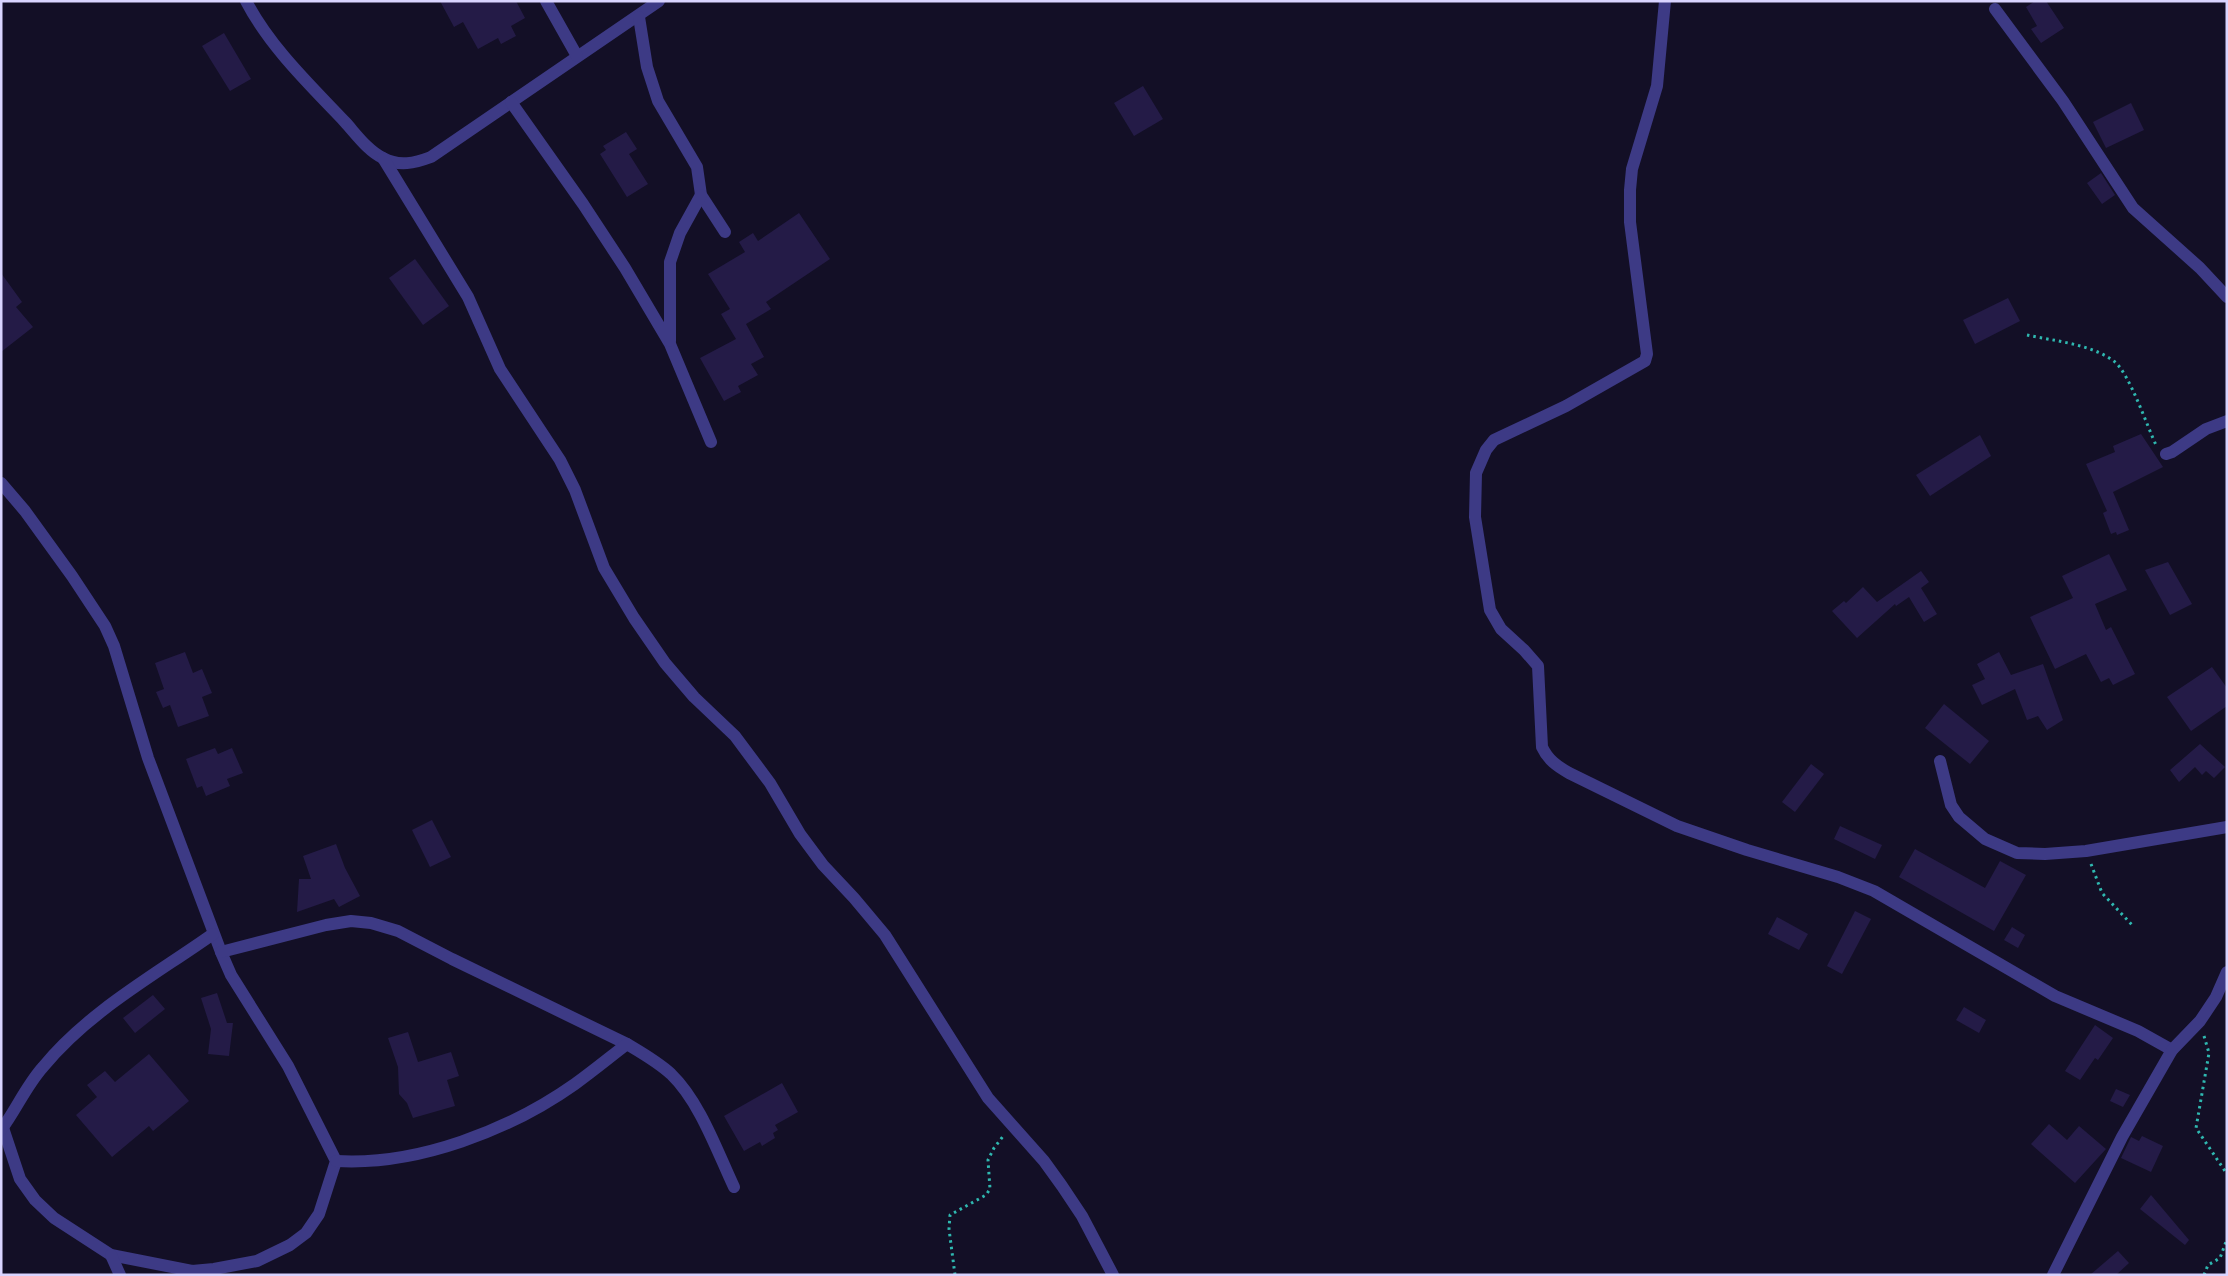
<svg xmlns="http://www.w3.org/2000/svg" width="2228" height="1276" font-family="'Fira Sans Condensed',sans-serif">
<rect width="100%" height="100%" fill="#130f26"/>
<g fill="#241b47">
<path d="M440 1H516L525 18 511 26 516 36 501 44 498 38 478 49 463 22 454 27Z"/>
<path d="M2035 1H2046L2064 28 2041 43 2031 29 2037 26 2026 7Z"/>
<path d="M224 33 251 79 230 91 202 46Z"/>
<path d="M1143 86 1163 119 1134 136 1114 103Z"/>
<path d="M2131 103 2144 130 2106 148 2093 122Z"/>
<path d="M626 132 637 149 629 154 648 184 627 197 600 154 606 150 603 146Z"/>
<path d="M2101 173 2115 195 2102 204 2087 183Z"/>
<path d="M799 213 830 259 766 302 771 309 746 324 764 357 751 364 758 375 738 386 741 392 724 401 700 358 736 339 721 314 730 309 708 274 745 252 739 242 753 233 758 241Z"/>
<path d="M415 259 449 306 423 325 389 278Z"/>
<path d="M1 273 22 302 16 307 33 327 1 352Z"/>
<path d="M2008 298 2020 321 1975 344 1963 320Z"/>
<path d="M2141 434 2163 467 2113 492 2129 530 2117 535 2116 532 2111 534 2103 513 2107 511 2086 464 2115 452 2113 446Z"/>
<path d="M1980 435 1991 456 1930 496 1916 475Z"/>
<path d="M2109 554 2127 590 2095 604 2106 630 2111 627 2135 674 2113 685 2109 678 2101 682 2086 654 2055 669 2030 617 2073 598 2062 576Z"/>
<path d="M2168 562 2192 604 2170 615 2145 570Z"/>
<path d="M1921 571 1929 582 1921 588 1937 614 1924 622 1909 597 1896 606 1895 604 1857 638 1832 611 1844 601 1846 603 1863 587 1877 602Z"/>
<path d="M185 652 193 673 202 669 212 693 202 697 209 716 178 727 170 705 163 708 156 692 164 689 155 663Z"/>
<path d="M1999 652 2011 675 2043 664 2063 720 2047 730 2038 716 2027 720 2015 689 1982 705 1972 685 1985 679 1977 664Z"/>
<path d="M2212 667 2227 688V706L2191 731 2167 697Z"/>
<path d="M1944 704 1989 741 1970 764 1925 728Z"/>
<path d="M2200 744 2225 767 2214 778 2206 771 2202 775 2195 767 2179 782 2170 770Z"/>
<path d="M215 748 218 754 232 748 243 773 227 779 230 786 206 796 202 786 197 788 186 759Z"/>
<path d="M1811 764 1824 774 1795 812 1782 802Z"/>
<path d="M432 820 451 857 430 867 412 830Z"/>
<path d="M1840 826 1882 845 1875 859 1834 839Z"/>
<path d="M336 844 345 868 360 896 339 907 334 899 297 912 299 879H311L303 856Z"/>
<path d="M1915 849 1985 888 2000 861 2026 875 1994 931 1899 877Z"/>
<path d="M1855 911 1871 919 1842 974 1827 966Z"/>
<path d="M1777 917 1808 934 1799 950 1768 934Z"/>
<path d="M2012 927 2025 935 2018 948 2004 940Z"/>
<path d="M217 993 227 1023H233L229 1056 208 1054 211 1029 201 998Z"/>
<path d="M153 995 165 1009 135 1033 123 1018Z"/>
<path d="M1964 1007 1986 1020 1979 1033 1956 1020Z"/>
<path d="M2095 1025 2113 1038 2098 1060 2095 1058 2080 1080 2065 1071Z"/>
<path d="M408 1032 418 1062 451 1052 459 1076 447 1080 455 1106 413 1118 407 1103 399 1094 398 1067 388 1038Z"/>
<path d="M149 1054 189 1101 153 1131 149 1126 112 1157 76 1115 97 1097 87 1085 105 1071 115 1082Z"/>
<path d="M782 1083 798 1112 775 1125 778 1130 773 1133 775 1138 762 1146 760 1142 744 1151 724 1116Z"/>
<path d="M2116 1089 2130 1095 2123 1107 2110 1101Z"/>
<path d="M2049 1124 2067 1140 2079 1126 2106 1149 2075 1183 2031 1144Z"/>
<path d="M2142 1136 2163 1146 2151 1172 2121 1158 2131 1137 2139 1141Z"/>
<path d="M2151 1195 2189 1240 2185 1245 2140 1209Z"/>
<path d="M2118 1251 2129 1263 2116 1275H2090Z"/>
</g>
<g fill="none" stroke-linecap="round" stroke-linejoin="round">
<g stroke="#2fb8b0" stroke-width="3" stroke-dasharray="2.5 4" stroke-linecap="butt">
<path d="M2027 335C2054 341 2092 344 2115 362 2130 375 2147 426 2156 445"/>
<path d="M2091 864 2102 893 2133 926"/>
<path d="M2204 1036 2209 1053 2196 1128 2227 1174"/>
<path d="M955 1275 949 1229 950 1215 986 1195 990 1189 988 1160 994 1148 1004 1135"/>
<path d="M2204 1275 2208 1265 2220 1258 2227 1239"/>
</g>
<g stroke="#3d3a85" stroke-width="12">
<path d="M246 1C270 47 309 84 345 122 356 134 368 151 383 158 399 167 415 163 431 157L659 1"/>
<path d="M546 1 577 56"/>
<path d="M1665 1 1657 86 1632 169 1630 190V222L1647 354 1645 361 1566 406 1494 440 1486 450 1476 473 1475 517 1490 610 1501 629 1524 650 1538 666 1542 747C1548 760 1557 766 1569 773L1677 826 1747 850 1838 877 1874 891 2055 996 2138 1031 2172 1050"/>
<path d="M1995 9 2063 101 2133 208 2200 268 2227 297"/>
<path d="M639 17 647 67 658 101 697 167 701 195 725 232"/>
<path d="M511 102 583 204 625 268 670 344 711 442"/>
<path d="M383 158 468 297 500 369 560 460 575 490 604 568 634 618 665 663 694 697 735 736 770 783 800 834 823 865 854 898 885 935 988 1098 1044 1161 1062 1186 1082 1216 1113 1275"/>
<path d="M670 341V262L680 233 701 195"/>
<path d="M2166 454 2172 452 2206 429 2227 421"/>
<path d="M1 483 25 511 72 576 105 626 114 646 148 758 221 952 231 975 288 1066 336 1161 319 1214 306 1233 290 1245 257 1261 214 1269 192 1271 111 1255 54 1218 35 1200 20 1179 3 1128"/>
<path d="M1940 761 1951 805 1959 817 1985 839 2017 853 2045 854 2086 851 2227 827"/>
<path d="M221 952 326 925 351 921 371 923 398 931 452 959 627 1044"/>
<path d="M1 1130C16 1110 26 1086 43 1067 89 1011 155 975 213 934"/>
<path d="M336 1161C417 1166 510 1130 575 1084 593 1071 610 1057 627 1044 642 1053 658 1062 671 1074 700 1102 717 1151 734 1187"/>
<path d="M111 1255 120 1275"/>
<path d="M2053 1275 2122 1137 2172 1050 2200 1021 2216 997 2227 972"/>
</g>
</g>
<rect width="2228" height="1276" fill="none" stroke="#d9d4ff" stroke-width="5"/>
</svg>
